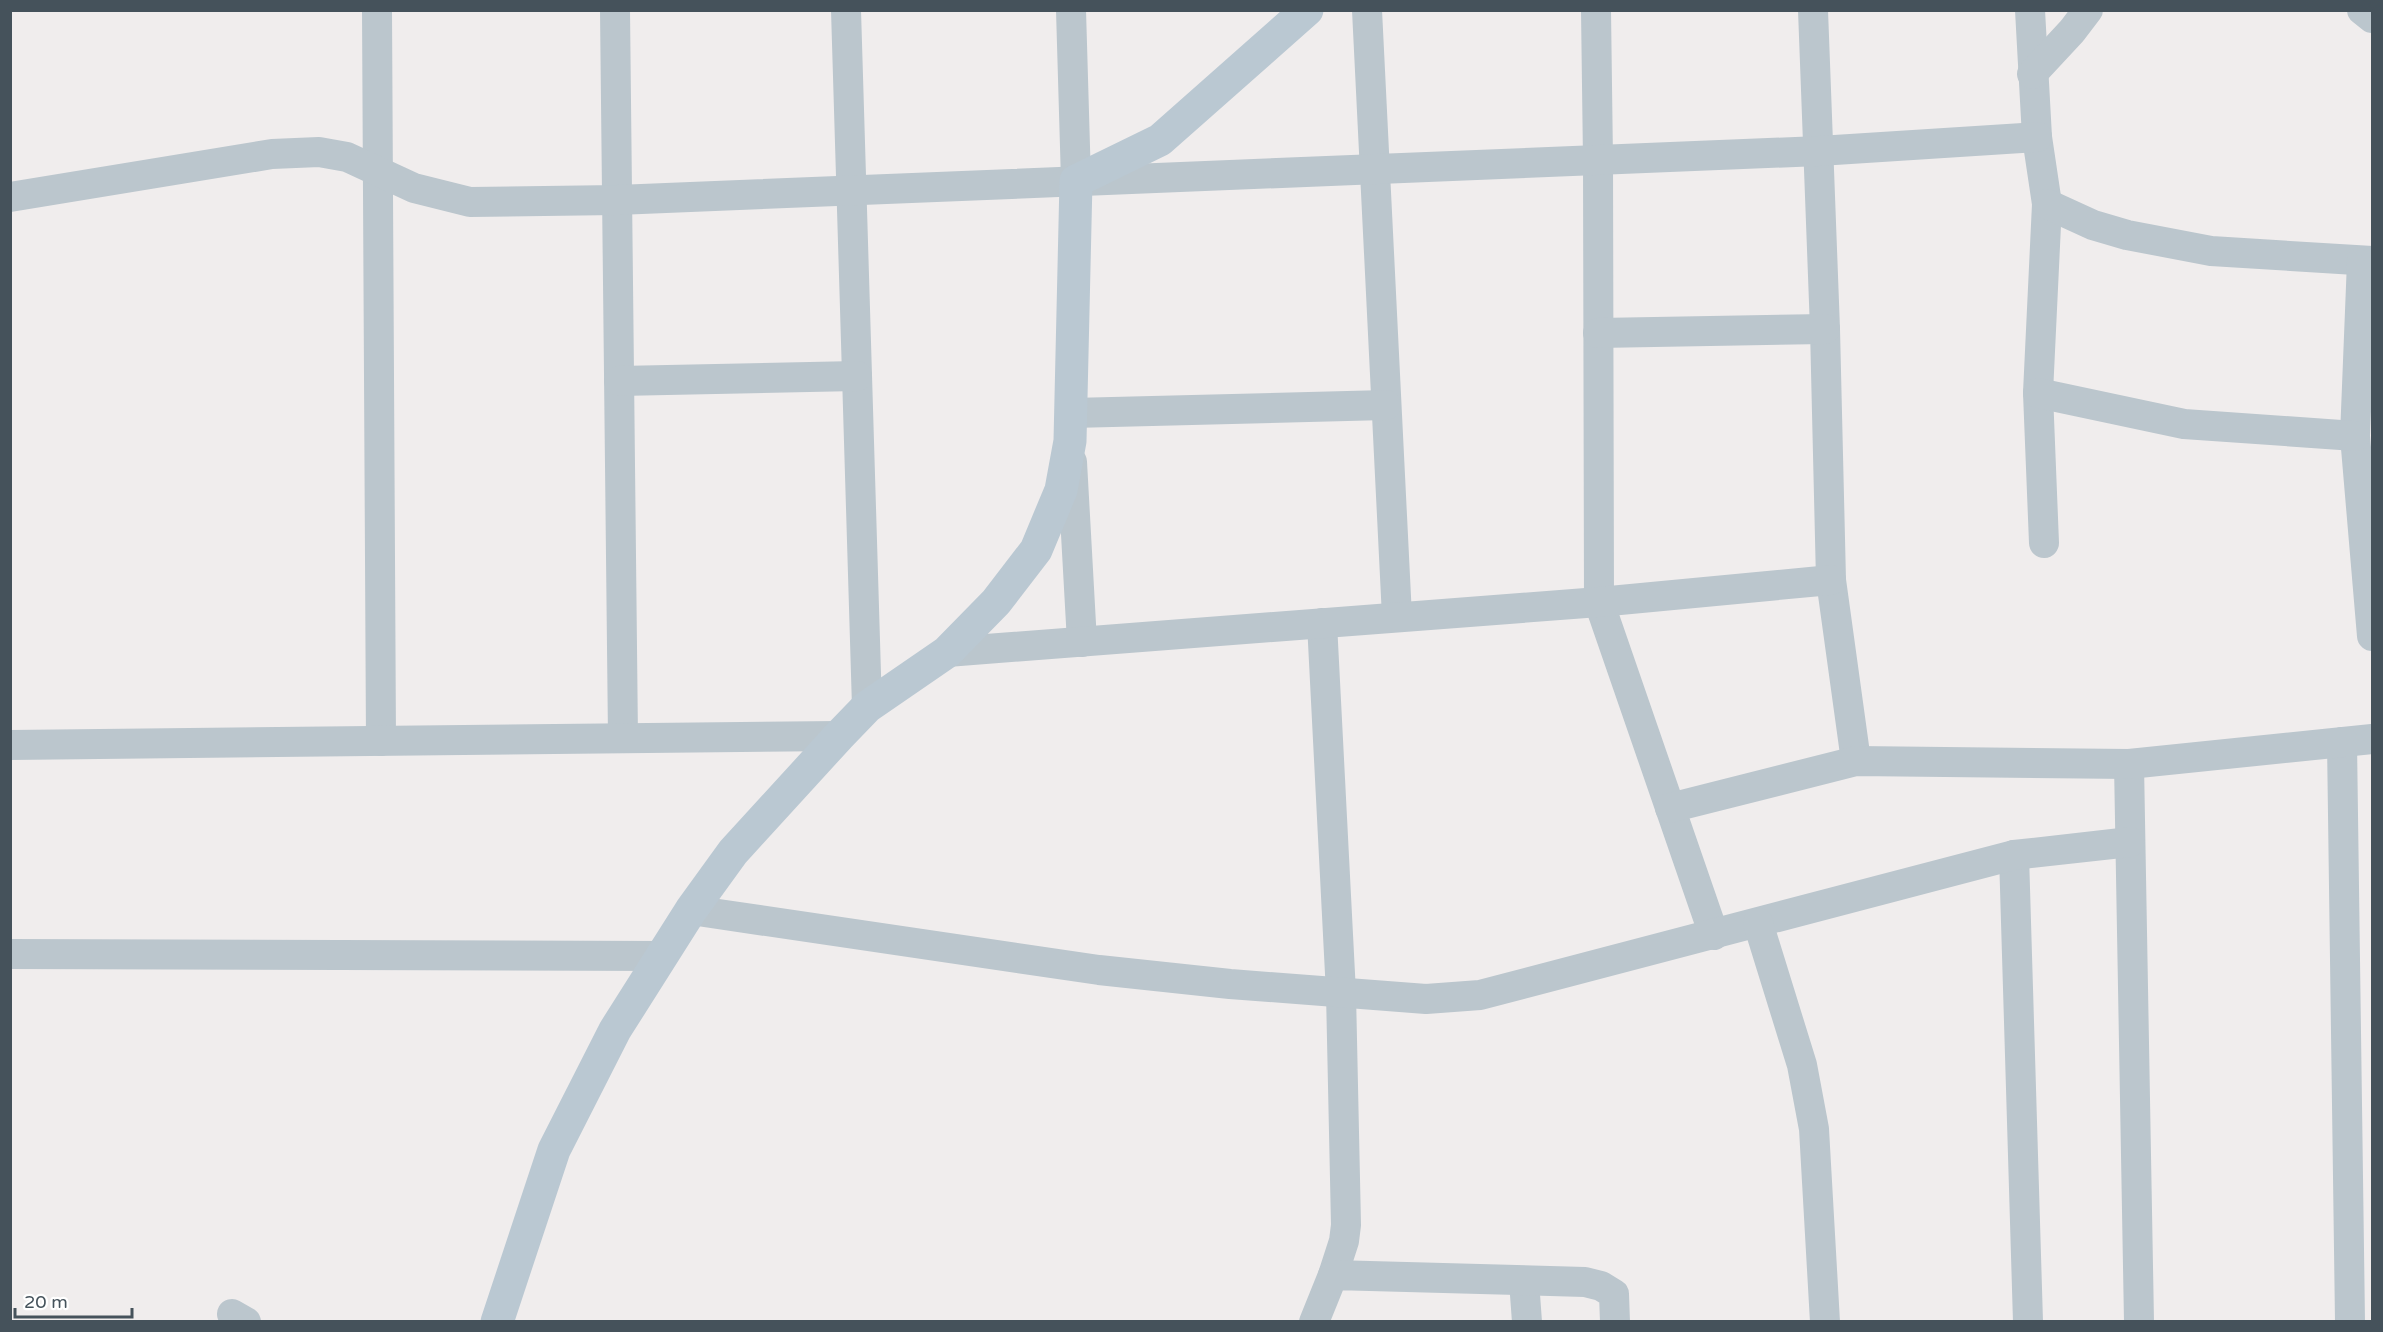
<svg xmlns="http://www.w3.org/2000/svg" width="2383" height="1332" font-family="'Varela Round',sans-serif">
<rect width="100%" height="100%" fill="#f0eded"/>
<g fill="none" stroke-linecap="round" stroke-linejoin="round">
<g stroke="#bbc6cd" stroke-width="30">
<path d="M377 10 381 741"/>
<path d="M615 10 623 738"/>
<path d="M846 10 867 707"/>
<path d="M1071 10 1076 181"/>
<path d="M1367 10 1397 617"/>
<path d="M1596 10 1598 160 1599 602 1714 935"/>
<path d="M1813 10 1825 329 1831 580 1856 761"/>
<path d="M2030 10 2037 137 2047 204 2038 393 2044 543"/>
<path d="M2362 10 2372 18"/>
<path d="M2032 74 2072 31 2088 10"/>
<path d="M10 197 272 154 319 152 347 157 414 188 470 202 617 200 1819 151 2037 137"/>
<path d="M2047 204 2093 225 2127 235 2211 251 2372 261"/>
<path d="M2362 261 2355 436 2372 636"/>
<path d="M1598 333 1825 329"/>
<path d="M619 381 857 376"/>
<path d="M2038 393 2184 424 2355 436"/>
<path d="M1072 413 1386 405"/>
<path d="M1072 462 1082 642"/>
<path d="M1322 623 1341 993 1346 1225 1344 1241 1333 1275"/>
<path d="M947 652 1599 602 1831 580"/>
<path d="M2342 742 2350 1322"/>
<path d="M10 745 839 736"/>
<path d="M2129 764 2139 1322"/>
<path d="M1670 808 1856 761 2129 764 2372 739"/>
<path d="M2014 855 2028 1322"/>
<path d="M691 910 1099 970 1230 984 1426 999 1480 995 2014 855 2130 842"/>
<path d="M1758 923 1802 1065 1814 1129 1825 1322"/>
<path d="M10 954 662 956"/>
<path d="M1524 1281 1527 1322"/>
<path d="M232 1314 246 1322"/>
<path d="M1314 1322 1333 1275 1585 1282 1601 1286 1614 1294 1615 1322"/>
</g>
<path stroke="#bac8d2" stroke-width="33" d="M497 1322 554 1150 615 1030 691 910 733 852 839 736 867 707 947 652 996 602 1036 550 1061 490 1070 441 1076 181 1160 140 1307 10"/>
</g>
<rect width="2383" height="1332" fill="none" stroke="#45525b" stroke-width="24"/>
<path d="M15 1308v9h117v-9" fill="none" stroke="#45525b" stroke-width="3"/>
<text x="24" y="1308" font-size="18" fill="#45525b" stroke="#ffffff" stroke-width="4.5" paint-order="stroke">20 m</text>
</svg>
